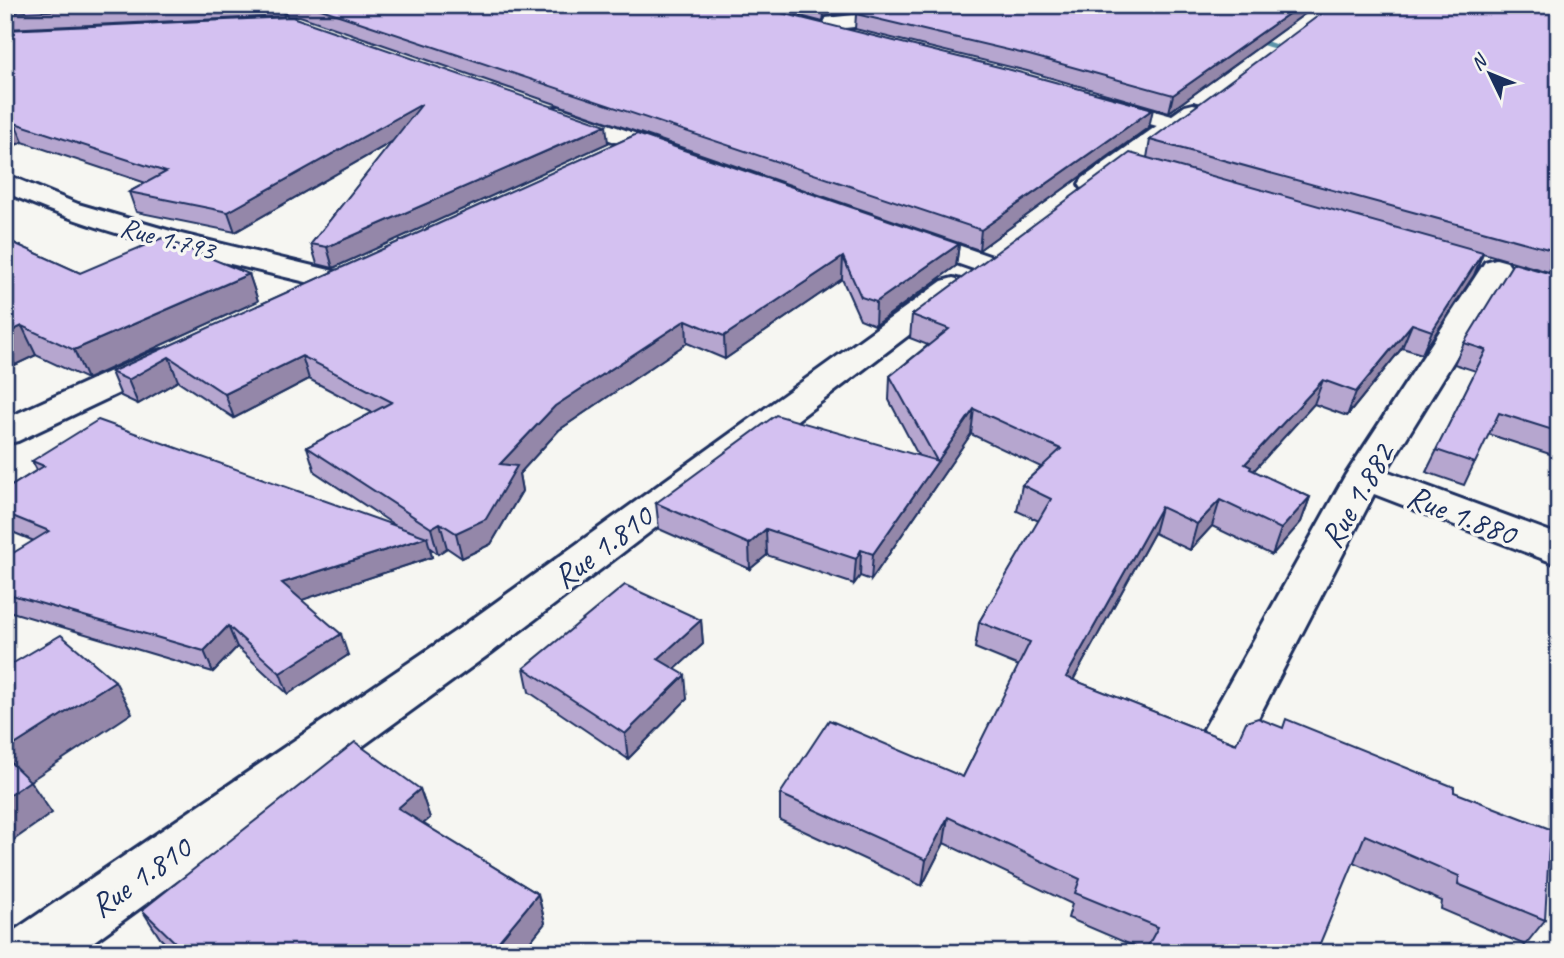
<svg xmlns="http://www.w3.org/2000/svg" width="1564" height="958" font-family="Caveat,sans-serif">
<rect width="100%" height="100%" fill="#f6f6f2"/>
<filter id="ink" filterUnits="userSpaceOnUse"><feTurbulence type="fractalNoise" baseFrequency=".0143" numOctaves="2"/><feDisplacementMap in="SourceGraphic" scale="14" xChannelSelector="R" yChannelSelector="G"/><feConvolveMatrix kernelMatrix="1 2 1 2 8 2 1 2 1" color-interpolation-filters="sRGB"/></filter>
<g filter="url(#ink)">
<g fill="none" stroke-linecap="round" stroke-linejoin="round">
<path fill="#5a93a8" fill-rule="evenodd" d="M1245 36H1251L1296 51 1289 53 1245 40Z"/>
<g stroke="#1b2f5e" stroke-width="6">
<g id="minor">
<path d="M948 5H1014L1005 11 807 32 800 30 797 26 800 22 807 20Z"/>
<path d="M1100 96 1183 119 1187 124 1183 129 1175 131 1092 108 1089 103 1092 98Z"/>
<path d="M559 107 686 151 690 156 686 161 677 164 668 161 551 119 547 114 551 109Z"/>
<path d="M5 174 78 204 181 234 346 274 350 280 346 286 335 289C224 262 110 239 5 192Z"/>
<path d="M909 228 995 258 1000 264 995 270 985 273 899 243 895 237 899 231Z"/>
<path d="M1496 259 1507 262 1511 268 1386 471 1559 535V565L1374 494 1245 743 1228 748 1211 743 1204 729 1345 476 1485 262Z"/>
<path d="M162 350 174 353 179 360 174 367 18 441 5 444V419L150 353Z"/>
</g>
</g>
<g stroke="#1b2f5e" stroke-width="6">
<g id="tertiary">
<path d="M1193 104 1201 106 1205 111 1201 116 1101 190 1092 192 1083 190 1079 184 1083 178 1185 106Z"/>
<path d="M953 278 964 281 968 287 964 293 492 652 78 953H5L9 934 460 628 942 281Z"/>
</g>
</g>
<use href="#minor" fill="#f6f6f2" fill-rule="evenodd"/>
<use href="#tertiary" fill="#f6f6f2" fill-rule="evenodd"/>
</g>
<g fill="#b6a6cf" stroke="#1b2f5e" stroke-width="2">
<path d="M5 5H749L1149 127 979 250 300 16H287L286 11 284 16 5 29Z"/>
<path d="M759 5H921L834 14 826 16 823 22Z"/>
<path d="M944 5H1317L1169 112 1027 71 855 29 856 14Z"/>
<path d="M1559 5V275L1483 253 1474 275 1422 354 1402 348 1347 416 1314 404 1253 471 1310 497 1301 522 1272 555 1212 526 1190 550 1154 533 1073 680 1236 744 1282 728 1454 792 1545 920 1525 945 1441 909 1442 901 1353 862 1145 951 1068 918 1072 904 944 843 922 886 780 820V794L963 777 1019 666 975 648 979 622 1039 521 1017 511 1022 485 1041 467 971 434 871 580 860 576 854 584 767 555 750 569 659 529 656 503 918 455 889 400 890 376 928 345 910 338 912 315 1147 158 1150 140Z"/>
<path d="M5 30 608 143 333 268 317 264 311 244 392 142 235 232 136 212 129 192 146 183 23 142 5 149Z"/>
<path d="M637 134 959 244 956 266 875 325 860 319 842 279 725 359 687 343 559 430 519 474 522 491 491 544 462 558 447 548 438 554 430 548 432 557 301 600 348 655 288 694 237 647 213 672 5 610V558L34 541 5 529V490L37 470 32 461 396 526 315 472 307 447 373 413 309 379 234 418 178 381 138 404 121 396 111 372Z"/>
<path d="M5 239 80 273 249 274 258 301 87 379 36 355 15 365 5 360Z"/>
<path d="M1559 276V457L1488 434 1464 485 1426 472 1476 371 1454 364 1464 343Z"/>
<path d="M701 620 703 644 675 669 687 699 628 759 529 692 524 668Z"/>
<path d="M420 789 430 818 423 824 538 894 545 923 521 953H175L160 938 142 910Z"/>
</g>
<g fill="#9487a9" stroke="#1b2f5e" stroke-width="2">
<path d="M281 5H284L286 11 284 16Z"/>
<path d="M825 5H921L834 14 826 16 823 22Z"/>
<path d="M1301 5H1317L1169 112 1173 95Z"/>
<path d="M422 104 426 122 235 232 228 212Z"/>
<path d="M1153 109 1149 127 979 250 981 230Z"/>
<path d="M15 123 23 142 5 149V127Z"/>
<path d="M606 125 608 143 333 268 327 247Z"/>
<path d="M959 244 956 266 875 325 876 302Z"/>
<path d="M1483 252 1474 275 1422 354 1432 331Z"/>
<path d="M843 257 842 279 725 359 724 336Z"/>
<path d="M249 274 258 301 87 379 74 350Z"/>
<path d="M686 320 687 343 559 430 519 474 522 491 491 544 462 558 456 533 500 464 555 406Z"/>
<path d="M1412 324 1402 348 1347 416 1356 392Z"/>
<path d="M22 326 36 355 15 365 5 346V334Z"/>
<path d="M302 356 309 379 234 418 225 394Z"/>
<path d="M169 357 178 381 138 404 128 380Z"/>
<path d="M1323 380 1314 404 1249 476 1245 464Z"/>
<path d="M974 409 971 434 871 580 873 554Z"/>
<path d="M1310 497 1301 522 1272 555 1281 529Z"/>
<path d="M1220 500 1212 526 1190 550 1197 524Z"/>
<path d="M1161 507 1154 533 1060 704 1066 677Z"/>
<path d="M440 523 447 548 438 554 431 528Z"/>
<path d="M766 529 767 555 750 569 749 544Z"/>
<path d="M427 537 432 557 290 604 282 583Z"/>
<path d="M861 550 860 576 854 584 856 559Z"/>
<path d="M701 620 703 644 660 683 658 659Z"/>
<path d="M228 626 237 647 213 672 204 651Z"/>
<path d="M341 634 348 655 288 694 280 673Z"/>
<path d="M685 675 687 699 628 759 625 734Z"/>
<path d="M115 681 132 713 30 781 52 813 5 846V751Z"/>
<path d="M420 789 430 818 408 837 398 808Z"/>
<path d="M948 817 944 843 922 886 926 860Z"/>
<path d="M538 894 545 923 521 953H489Z"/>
</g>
<g fill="#d4c1f1" stroke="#1b2f5e" stroke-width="2">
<path d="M5 5H175L5 13Z"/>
<path d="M309 5H749L1011 70 1153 109 981 230Z"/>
<path d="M944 5H1301L1173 95 1029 55 856 14Z"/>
<path d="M1333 5H1559V252L1150 140Z"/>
<path d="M292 17 606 125 327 247 311 244 422 104 228 212 129 192 166 172 15 123 5 127V30Z"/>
<path d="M637 134 959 244 876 302 861 297 843 257 724 336 686 320 555 406 500 464 517 466 486 519 456 533 440 523 431 528 307 447 392 402 302 356 225 394 169 357 128 380 111 372Z"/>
<path d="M1130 153 1483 252 1432 331 1412 324 1356 392 1323 380 1245 464 1251 467 1250 469 1310 497 1281 529 1220 500 1197 524 1161 507 1066 677 1236 744 1246 722 1258 718 1283 728 1286 719 1454 787V792L1550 829 1545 920 1458 884 1459 876 1365 835 1316 953H1144L1158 927 1075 893 1080 879 948 817 926 860 780 794 829 720 963 777 1030 642 979 622 1051 499 1022 485 1061 449 974 409 873 554 861 550 856 559 766 529 749 544 656 503 776 415 937 461 890 376 949 329 912 315Z"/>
<path d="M162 238 249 274 74 350 22 326 5 334V239L80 273Z"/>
<path d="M1513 263 1559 276V432L1499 413 1475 463 1436 450 1486 350 1464 343Z"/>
<path d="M98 420 427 537 282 583 341 634 280 673 228 626 204 651 5 593V558L49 531 5 513V490L44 466 32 461Z"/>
<path d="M625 585 701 620 658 659 685 675 625 734 524 668Z"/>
<path d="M61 635 115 681 5 751V668Z"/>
<path d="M355 742 420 789 398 808 538 894 489 953H186L142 910Z"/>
<path d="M5 757 30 781 5 798Z"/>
</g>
</g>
<g text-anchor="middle" stroke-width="7" stroke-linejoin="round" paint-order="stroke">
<g font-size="28" fill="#1b2f5e" stroke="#f6f6f2">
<text transform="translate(168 238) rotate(15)" y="10">Rue 1.793</text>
</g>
<g font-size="33" fill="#1b2f5e" stroke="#f6f6f2">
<text transform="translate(1356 495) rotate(-60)" y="12">Rue 1.882</text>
<text transform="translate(1462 514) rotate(21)" y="12">Rue 1.880</text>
<text transform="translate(602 546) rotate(-37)" y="12">Rue 1.810</text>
<text transform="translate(140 876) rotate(-35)" y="12">Rue 1.810</text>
</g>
</g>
<rect width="1564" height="958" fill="none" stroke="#f6f6f2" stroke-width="28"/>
<rect x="14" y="14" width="1536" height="930" fill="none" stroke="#1b2f5e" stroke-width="2.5" filter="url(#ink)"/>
<g transform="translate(1490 74) rotate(313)" stroke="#f6f6f2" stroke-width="5" paint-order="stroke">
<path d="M0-5L12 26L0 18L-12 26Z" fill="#1b2f5e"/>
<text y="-10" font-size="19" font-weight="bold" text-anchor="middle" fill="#1b2f5e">N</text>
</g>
</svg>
